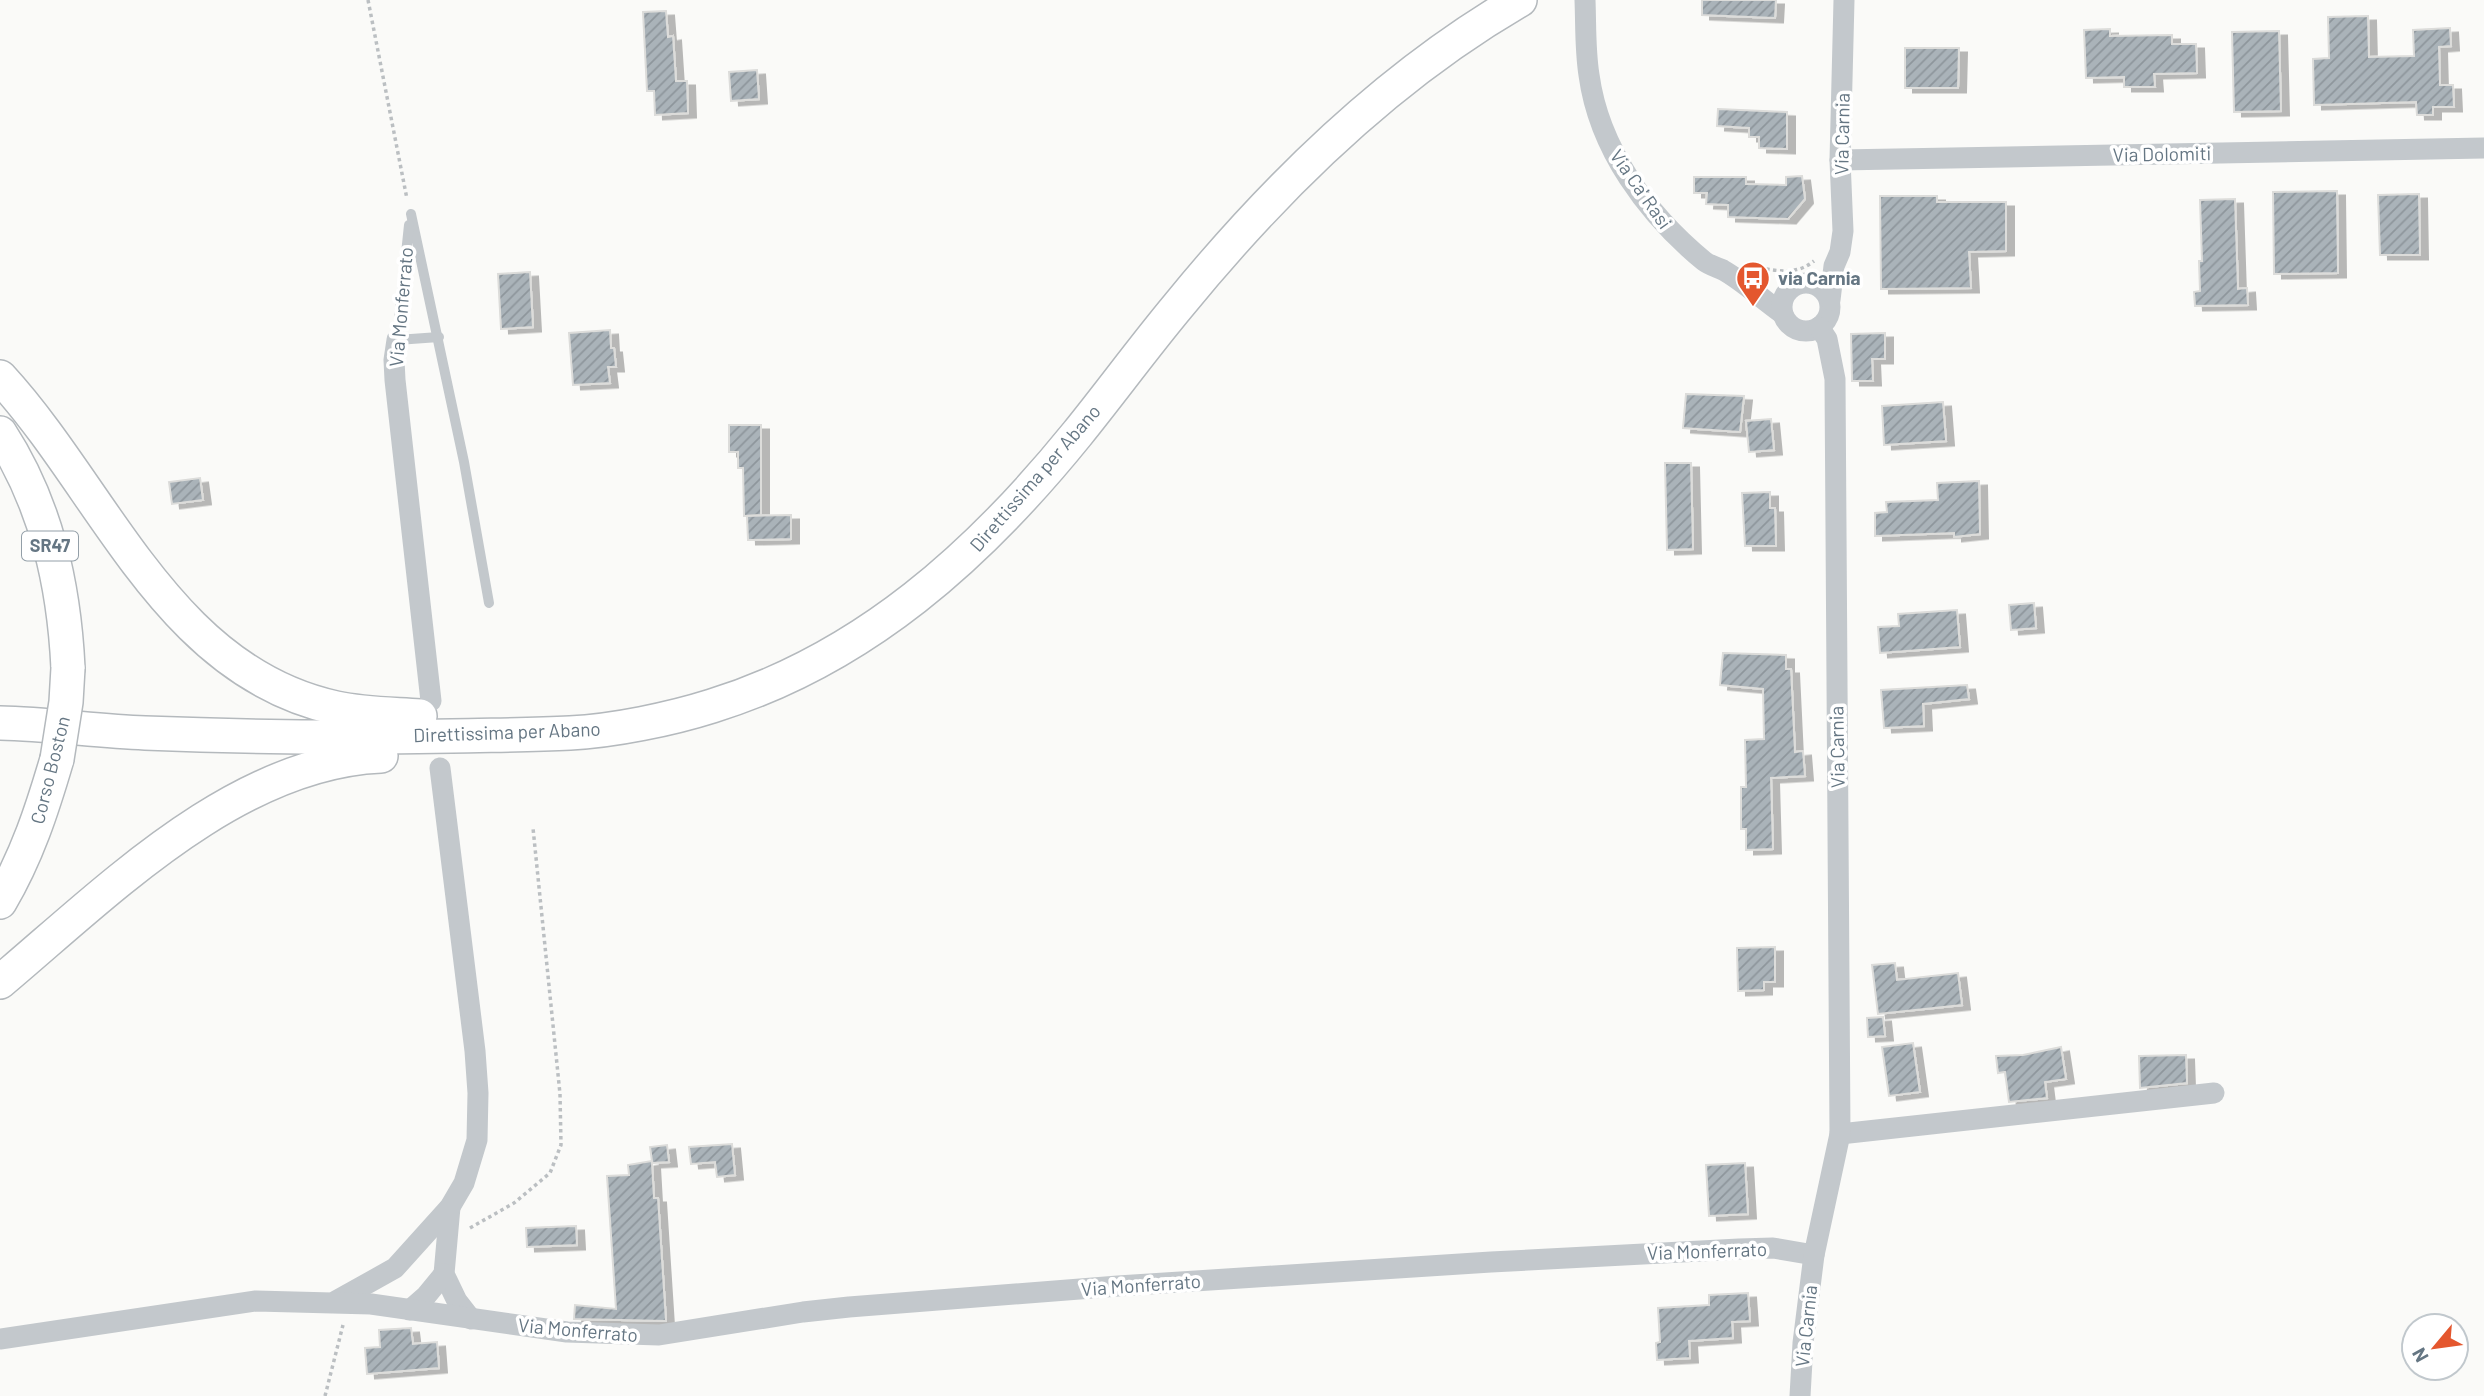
<svg xmlns="http://www.w3.org/2000/svg" width="2484" height="1396" font-family="Barlow,sans-serif">
<defs>
<pattern id="building-hatch" width="6" height="6" patternUnits="userSpaceOnUse" patternTransform="scale(1.75)"><rect width="6" height="6" fill="#aab3b9"/><path d="M-1 1l2-2M0 6l6-6M5 7l2-2" fill="none" stroke="#8e969c"/></pattern>
<filter id="shadow"><feDropShadow dx="8" dy="4.5" stdDeviation="0" flood-color="#0004"/></filter>
</defs>
<rect width="100%" height="100%" fill="#fafaf8"/>
<g fill="url(#building-hatch)" stroke="#dcdcda" stroke-width="2" filter="url(#shadow)">
<path d="M1702 0H1776L1775 18 1702 15Z"/>
<path d="M666 11 668 37 673 36 676 81H687L688 113 655 115 654 91H647L643 12Z"/>
<path d="M2368 16 2369 57 2414 56 2413 30 2450 28 2451 46 2439 47 2440 85H2453L2454 107H2433V115H2417L2416 102 2314 105 2313 59 2329 58 2328 17Z"/>
<path d="M2110 29V36L2172 35V44H2196L2197 73 2154 74 2155 87H2124V77L2086 78 2084 30Z"/>
<path d="M2279 31 2281 111 2234 112 2232 32Z"/>
<path d="M1905 48H1959L1958 88H1905Z"/>
<path d="M757 70 759 99 731 101 729 72Z"/>
<path d="M1718 109 1787 112V149L1759 148V137H1749V128L1717 126Z"/>
<path d="M1802 176 1805 199 1788 219 1728 217V205L1706 204 1707 193H1694V177H1746V184L1786 185V177Z"/>
<path d="M2337 191 2338 273 2274 274 2273 192Z"/>
<path d="M2419 194 2420 255H2380L2378 195Z"/>
<path d="M1880 196H1937V202H2006V251L1969 252 1971 288 1881 289Z"/>
<path d="M2235 199 2238 289 2247 288 2248 305 2195 306 2194 292 2200 291 2199 261H2202L2200 200Z"/>
<path d="M530 272 533 327 501 329 498 274Z"/>
<path d="M610 330 611 348H614L616 367H608L610 383 573 385 569 333Z"/>
<path d="M1885 333V359H1872L1873 381H1852L1851 334Z"/>
<path d="M1686 394 1744 396 1740 432 1683 428Z"/>
<path d="M1943 402 1946 441 1884 445 1882 406Z"/>
<path d="M1771 419 1774 450 1749 452 1746 421Z"/>
<path d="M729 425H761V515L744 516 743 468H738V452H729Z"/>
<path d="M1665 463H1691L1693 549 1667 550Z"/>
<path d="M200 478 203 500 172 504 169 482Z"/>
<path d="M1979 481 1980 534 1954 537V533L1875 536V513L1887 512 1886 502 1938 500 1937 483Z"/>
<path d="M1770 492V508H1775L1776 546H1745L1742 493Z"/>
<path d="M791 515V539L748 540 747 516Z"/>
<path d="M2034 603 2036 628 2011 630 2009 605Z"/>
<path d="M1957 610 1960 647 1880 653 1878 627 1899 626 1898 614Z"/>
<path d="M1723 653 1786 655V669H1791L1795 752 1803 751 1805 776 1771 778 1773 849 1746 850V829H1741V787H1746L1745 740 1764 739 1763 689 1720 685Z"/>
<path d="M1967 685 1969 699 1923 704 1924 726 1884 728 1881 690Z"/>
<path d="M1775 947V982H1764V990L1738 991 1737 948Z"/>
<path d="M1895 963 1897 980 1958 973 1962 1005 1878 1014 1872 965Z"/>
<path d="M1883 1017 1885 1036 1868 1037 1867 1018Z"/>
<path d="M1913 1043 1920 1092 1889 1096 1882 1047Z"/>
<path d="M2061 1047 2066 1079 2045 1082 2047 1098 2009 1102 2005 1072 1998 1073 1996 1056 2023 1055Z"/>
<path d="M2186 1055 2187 1083 2140 1088 2139 1056Z"/>
<path d="M732 1144 735 1175 717 1177 715 1162 691 1164 689 1147Z"/>
<path d="M667 1145 669 1162 652 1163 654 1198H658L666 1321 574 1319 575 1305 616 1309 607 1176 629 1175 628 1165 652 1161 650 1147Z"/>
<path d="M1745 1163 1748 1214 1709 1216 1706 1165Z"/>
<path d="M576 1226 577 1245 527 1247 526 1228Z"/>
<path d="M1748 1293 1750 1321 1732 1322 1733 1338 1689 1341 1690 1358 1657 1360 1656 1343 1660 1342 1658 1308 1709 1305V1295Z"/>
<path d="M411 1328 413 1344 437 1342 439 1368 367 1374 365 1348 380 1347 379 1330Z"/>
</g>
<g fill="none" stroke-linecap="round" stroke-linejoin="round">
<g stroke="#b4b9bd" stroke-width="36">
<g id="trunk">
<path d="M0 377C105 491 168 672 336 708 364 714 392 714 420 716"/>
<path d="M0 433C46 504 64 584 68 668"/>
<path d="M0 723C48 724 96 731 145 733 247 737 350 738 452 736 492 735 531 735 570 733 613 731 671 719 712 706 864 659 979 555 1077 434 1111 392 1143 348 1178 306 1275 187 1387 77 1520 0"/>
<path d="M0 902C27 856 42 810 57 759"/>
<path d="M0 982C106 893 235 762 381 756"/>
</g>
</g>
<g stroke="#bbbfc2" stroke-width="3.5" stroke-dasharray="3.5 3.5" stroke-linecap="butt">
<path d="M368 0 407 199"/>
<path d="M1759 268C1781 271 1796 275 1814 261"/>
<path d="M470 1228 514 1203 550 1173 561 1145 560 1094 533 828"/>
<path d="M325 1396 343 1325"/>
</g>
<g stroke="#c3c8cc" stroke-width="10">
<path d="M411 214 464 462 489 603"/>
<path d="M409 225 397 340 439 337"/>
</g>
<g stroke="#c3c8cc" stroke-width="21">
<path d="M1585 0C1586 25 1585 50 1589 75 1599 149 1647 214 1704 261 1709 265 1716 267 1723 270 1744 282 1763 300 1783 314"/>
<path d="M1840 160 2484 148"/>
<circle cx="1806" cy="307" r="24"/>
<path d="M1830 300 1834 266 1840 252 1843 231 1840 160 1844 0"/>
<path d="M397 340 394 360 395 380 431 701"/>
<path d="M1840 1134 2214 1093"/>
<path d="M450 1207 444 1274 457 1301 471 1319"/>
<path d="M336 1301 395 1268 450 1207 464 1183 477 1140 478 1093 475 1051 440 768"/>
<path d="M410 1310 426 1296 444 1274"/>
<path d="M0 1339 256 1301 371 1304 567 1332 659 1335 803 1312 849 1307 1118 1286 1491 1262 1739 1249 1773 1248 1814 1255"/>
<path d="M1800 1396 1803 1343 1814 1255 1840 1134 1835 379 1827 339 1819 327"/>
</g>
<use href="#trunk" stroke="#fff" stroke-width="33"/>
<g stroke="#b4b9bd" stroke-width="36" stroke-linecap="butt">
<path id="trunk-bridge" d="M57 759 66 702 68 668"/>
</g>
<use href="#trunk-bridge" stroke="#fff" stroke-width="33"/>
</g>
<defs>
<g id="bus-pin" transform="scale(1.75)"><path d="M0 17L-7.5 6A9.5 9.5 0 1 1 7.5 6Z" fill="#e4572e" stroke="#fff"/><path d="M-5-6H5V4H4V6H2V4H-2V6H-4V4H-5ZM-3.5-4V0h7V-4ZM-3.5 1.2v1.5H-2V1.2ZM2 1.2v1.5H3.5V1.2Z" fill="#fff"/></g>
</defs>
<g fill-rule="evenodd">
<use href="#bus-pin" x="1753" y="278"/>
</g>
<g text-anchor="middle" stroke-width="7" stroke-linejoin="round" paint-order="stroke">
<rect fill="#fff" stroke="#939fa8" stroke-width="2" x="22" y="531.5" width="56" height="29" rx="5"/>
<g font-size="18" font-weight="bold" fill="#657683">
<text x="50" y="552">SR47</text>
</g>
<g font-size="19" fill="#657683" stroke="#fff">
<text transform="translate(1842 134) rotate(-89)" y="7">Via Carnia</text>
<text transform="translate(2162 154) rotate(-1)" y="7">Via Dolomiti</text>
<text transform="translate(1641 189) rotate(55)" y="7">Via Ca' Rasi</text>
<text transform="translate(401 307) rotate(-85)" y="7">Via Monferrato</text>
<text transform="translate(1035 478) rotate(-49)" y="7">Direttissima per Abano</text>
<text transform="translate(507 732) rotate(-2)" y="7">Direttissima per Abano</text>
<text transform="translate(1837 747) rotate(-91)" y="7">Via Carnia</text>
<text transform="translate(50 770) rotate(-76)" y="7">Corso Boston</text>
<text transform="translate(1707 1251) rotate(-2)" y="7">Via Monferrato</text>
<text transform="translate(1141 1285) rotate(-4)" y="7">Via Monferrato</text>
<text transform="translate(1806 1326) rotate(-84)" y="7">Via Carnia</text>
<text transform="translate(578 1330) rotate(5)" y="7">Via Monferrato</text>
</g>
<g font-size="19" font-weight="bold" fill="#657683" stroke="#fff" text-anchor="start">
<text x="1778" y="285">via Carnia</text>
</g>
</g>
<g transform="translate(2435 1347) rotate(241)"><circle r="33" fill="#ffffff" stroke="#c1c8cd" stroke-width="2"/>
<path d="M0-5L12 26L0 18L-12 26Z" fill="#e4572e"/>
<text y="-10" font-size="19" font-weight="bold" text-anchor="middle" fill="#657683">N</text>
</g>
</svg>
